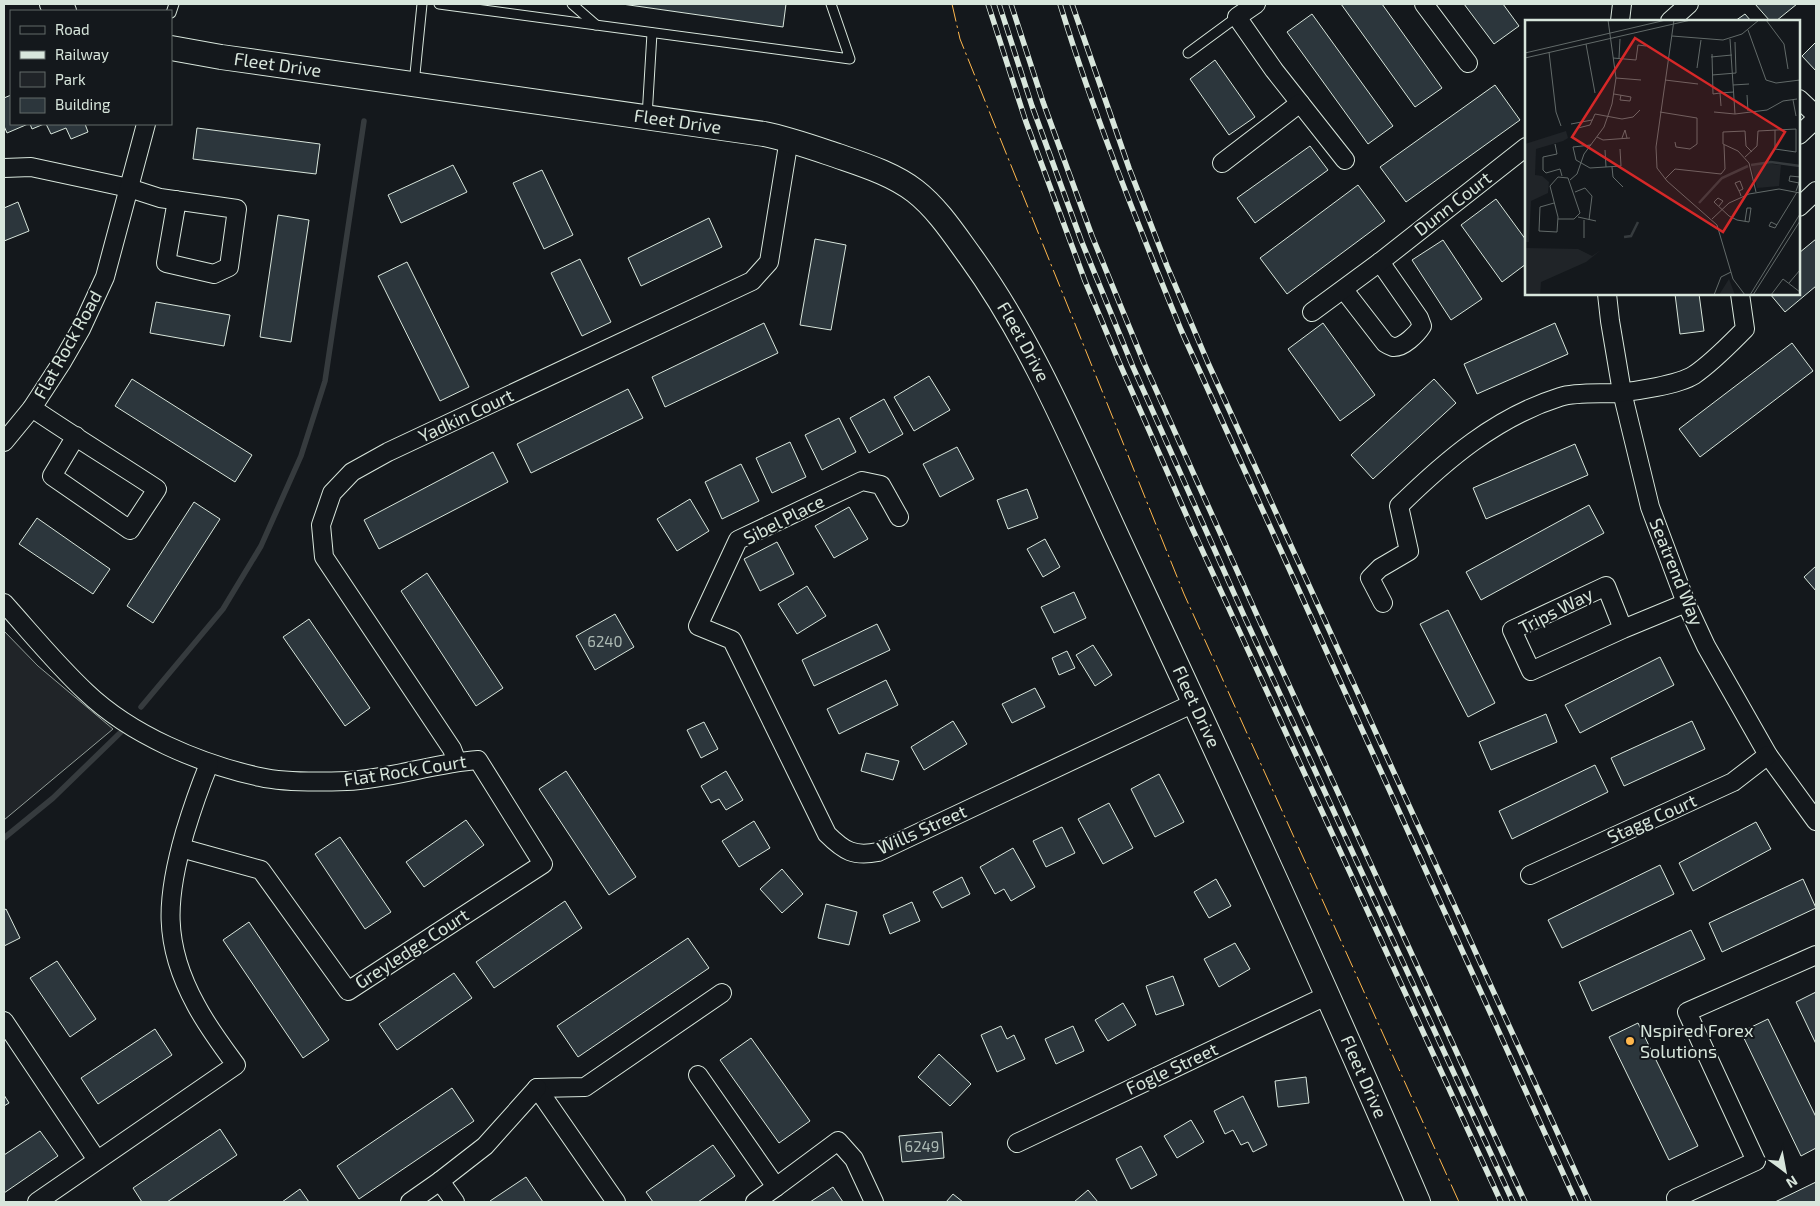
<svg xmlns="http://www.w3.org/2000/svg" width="1820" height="1206" font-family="'Exo 2',sans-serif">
<rect width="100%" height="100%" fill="#14181c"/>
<path fill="#202428" stroke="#939e99" d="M4 631 38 666 113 729 4 820Z"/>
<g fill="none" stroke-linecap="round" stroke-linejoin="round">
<g stroke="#363b3e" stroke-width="5.5">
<path d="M141 707 223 609 261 546 301 456 325 381 364 121"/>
<path d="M4 838 53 798 121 732"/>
</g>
</g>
<g fill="#2c363c" stroke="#d8e6dc">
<path d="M622 4H786L783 27Z"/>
<path d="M1341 4H1382L1442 88 1415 107Z"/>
<path d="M1464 4H1503L1519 26 1494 44Z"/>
<path d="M1755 4H1797L1776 21H1770Z"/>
<path d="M1312 14 1393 126 1368 144 1287 32Z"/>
<path d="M1745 14 1751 21H1735Z"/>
<path d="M1816 42V71L1802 56Z"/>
<path d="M1215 60 1255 117 1229 135 1190 79Z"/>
<path d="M1495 85 1520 120 1406 202 1380 167Z"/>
<path d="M11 95V124H28L7 133 4 126V98Z"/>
<path d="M30 124H44L32 129Z"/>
<path d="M46 124H85L88 132 71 139 66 128 51 134Z"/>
<path d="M197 128 320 144 316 174 193 159Z"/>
<path d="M1310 146 1328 170 1255 223 1237 198Z"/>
<path d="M453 165 467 192 401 223 388 195Z"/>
<path d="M542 170 573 235 544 249 513 183Z"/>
<path d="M1358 185 1385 221 1287 294 1260 258Z"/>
<path d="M1496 199 1526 240V264L1502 282 1461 225Z"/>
<path d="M18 202 29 231 4 241V208Z"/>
<path d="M278 215 309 220 291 342 260 337Z"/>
<path d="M709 218 722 247 641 286 628 258Z"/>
<path d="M815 239 846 245 831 330 800 325Z"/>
<path d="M1816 239V286L1785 312 1770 294H1799V253Z"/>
<path d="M1443 240 1482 299 1451 320 1412 260Z"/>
<path d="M580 259 611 322 582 336 551 273Z"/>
<path d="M407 262 469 387 440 401 378 276Z"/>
<path d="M1675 294H1699L1704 331 1680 334Z"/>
<path d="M156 302 230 315 224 346 150 333Z"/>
<path d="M764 323 778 353 665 407 652 377Z"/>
<path d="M1323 323 1375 395 1340 421 1288 349Z"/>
<path d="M1555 323 1568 354 1477 394 1464 364Z"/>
<path d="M1792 343 1813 371 1700 457 1679 429Z"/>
<path d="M929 376 950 410 914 431 894 397Z"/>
<path d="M132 379 252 455 235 482 115 406Z"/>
<path d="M1434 379 1456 403 1373 479 1351 455Z"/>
<path d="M628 389 643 418 531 473 517 444Z"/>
<path d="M884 399 903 434 869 453 850 418Z"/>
<path d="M839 418 856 452 822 470 805 435Z"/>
<path d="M790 442 806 477 772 493 756 458Z"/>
<path d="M1575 444 1588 475 1486 519 1473 488Z"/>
<path d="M957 447 974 479 940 497 923 464Z"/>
<path d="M493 452 508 482 379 549 364 520Z"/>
<path d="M741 464 759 501 722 519 705 482Z"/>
<path d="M1027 489 1038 518 1008 529 997 500Z"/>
<path d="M690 499 709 531 677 551 657 519Z"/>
<path d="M194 502 220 519 153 623 127 606Z"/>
<path d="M1589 505 1604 533 1481 600 1466 572Z"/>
<path d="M849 507 868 539 834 558 815 526Z"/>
<path d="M37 518 110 569 93 594 19 544Z"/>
<path d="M1045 539 1060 567 1043 577 1027 549Z"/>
<path d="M777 542 794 574 760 591 744 559Z"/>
<path d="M1816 566V591L1804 577Z"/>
<path d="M427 573 503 688 476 706 401 591Z"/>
<path d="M807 586 826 616 797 634 778 604Z"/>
<path d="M1074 592 1086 618 1054 633 1041 607Z"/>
<path d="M1448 610 1495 703 1468 717 1420 624Z"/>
<path d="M615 614 634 647 595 670 576 636Z"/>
<path d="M309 619 370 708 345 726 283 637Z"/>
<path d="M877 624 890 650 814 686 802 660Z"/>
<path d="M1093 645 1112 675 1095 686 1076 655Z"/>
<path d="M1067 651 1075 668 1059 675 1052 658Z"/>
<path d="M1660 657 1674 685 1580 733 1565 705Z"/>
<path d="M886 680 898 705 839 734 827 709Z"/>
<path d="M1035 688 1045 707 1012 723 1002 704Z"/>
<path d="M1546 714 1557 742 1491 770 1479 742Z"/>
<path d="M953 721 967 744 924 770 911 747Z"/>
<path d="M1692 721 1705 749 1624 786 1611 758Z"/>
<path d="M704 722 718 749 701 758 687 730Z"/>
<path d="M866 753 899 761 893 780 861 771Z"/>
<path d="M1595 765 1608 792 1512 839 1499 811Z"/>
<path d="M566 771 636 877 609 895 539 789Z"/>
<path d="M726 771 743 800 726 810 719 799 711 803 701 786Z"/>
<path d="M1159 774 1184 822 1155 837 1131 789Z"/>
<path d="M1109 803 1133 848 1103 864 1078 819Z"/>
<path d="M466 820 484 845 424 887 406 862Z"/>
<path d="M754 821 770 848 739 867 722 841Z"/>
<path d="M1756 822 1771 849 1693 891 1679 863Z"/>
<path d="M1062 827 1075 853 1046 867 1033 841Z"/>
<path d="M340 837 391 912 365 929 315 854Z"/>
<path d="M1013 848 1035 887 1011 901 1004 889 995 894 980 867Z"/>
<path d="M1660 865 1674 894 1562 948 1548 920Z"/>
<path d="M782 869 803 894 782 913 760 889Z"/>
<path d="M962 877 970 894 942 908 933 892Z"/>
<path d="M1216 879 1231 906 1209 918 1194 892Z"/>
<path d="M1803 879 1816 908 1722 952 1709 923Z"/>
<path d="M565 901 582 928 494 988 476 962Z"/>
<path d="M912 902 920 921 890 934 883 915Z"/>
<path d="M826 904 857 912 849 945 818 938Z"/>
<path d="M6 909 20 938 4 946V910Z"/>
<path d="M249 922 329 1040 303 1058 223 940Z"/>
<path d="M1691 930 1705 959 1592 1011 1579 982Z"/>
<path d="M688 938 709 968 578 1057 557 1026Z"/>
<path d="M1235 943 1250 969 1219 987 1204 959Z"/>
<path d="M57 961 96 1019 70 1037 30 978Z"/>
<path d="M454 973 472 998 397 1050 379 1024Z"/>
<path d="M1173 976 1184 1005 1156 1015 1146 986Z"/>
<path d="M1816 992V1044L1796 1002Z"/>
<path d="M1123 1003 1136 1025 1108 1041 1095 1020Z"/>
<path d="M1768 1019 1816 1117V1148L1801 1156 1741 1032Z"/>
<path d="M1638 1023 1698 1146 1669 1160 1609 1037Z"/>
<path d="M1001 1026 1007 1039 1014 1035 1025 1059 997 1072 981 1035Z"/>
<path d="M1073 1026 1084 1051 1056 1064 1045 1039Z"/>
<path d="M155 1029 172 1055 98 1104 81 1078Z"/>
<path d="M751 1038 810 1121 779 1143 720 1060Z"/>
<path d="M939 1054 971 1084 950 1106 918 1077Z"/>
<path d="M1306 1077 1309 1103 1278 1107 1275 1081Z"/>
<path d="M452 1088 474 1121 359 1199 337 1166Z"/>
<path d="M4 1095 9 1103 4 1106Z"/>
<path d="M1243 1096 1267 1145 1253 1152 1248 1142 1241 1145 1233 1130 1225 1134 1214 1111Z"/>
<path d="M1191 1120 1204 1142 1177 1158 1164 1136Z"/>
<path d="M220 1129 237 1155 167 1202H142L133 1188Z"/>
<path d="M40 1131 58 1156 4 1193V1155Z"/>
<path d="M942 1132 944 1158 902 1162 899 1136Z"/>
<path d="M713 1145 735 1176 698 1202H653L646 1192Z"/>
<path d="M1141 1146 1157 1175 1131 1189 1116 1159Z"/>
<path d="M526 1177 543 1202H491L490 1201Z"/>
<path d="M1816 1182V1202H1775Z"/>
<path d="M833 1187 843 1202H810Z"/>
<path d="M300 1189 309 1202H282Z"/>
<path d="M1088 1190 1098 1202H1074Z"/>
<path d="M953 1194 963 1202H946Z"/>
</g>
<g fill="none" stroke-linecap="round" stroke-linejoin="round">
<g stroke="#d8e6dc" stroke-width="11">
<g id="lane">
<path d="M439 4 850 59 831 4"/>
<path d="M572 4 596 25"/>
<path d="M171 13 174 4"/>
<path d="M1188 53 1237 17"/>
<path d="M414 84 422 4"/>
<path d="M647 117 652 33"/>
</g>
</g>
<g stroke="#d8e6dc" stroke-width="20">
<g id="street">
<path d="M1256 4 1237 17 1274 70 1345 160"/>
<path d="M1424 4 1468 63"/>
<path d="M1620 21 1622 4"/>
<path d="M1670 21 1689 4"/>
<path d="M1799 99 1816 115"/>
<path d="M1799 135 1816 119"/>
<path d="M1222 163 1300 103"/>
<path d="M4 168 31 167 129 188 160 198 237 209 229 267 214 274 166 263 177 200"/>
<path d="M1799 207 1816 191"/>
<path d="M1344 290 1385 343C1388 345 1390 346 1393 347 1403 348 1417 334 1422 326L1419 318 1380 262"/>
<path d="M1607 294 1610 321 1622 392 1650 507 1686 603 1706 646 1768 755 1816 821"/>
<path d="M1312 312 1380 262 1526 147"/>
<path d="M32 408C73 436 116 462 157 489L130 530 52 476 76 436"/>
<path d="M4 442 32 408 62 362 81 329 105 277 146 124"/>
<path d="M899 517 881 485 862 481 738 540 698 626 732 640 827 834C844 851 854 857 878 852L1194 703"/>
<path d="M4 603C31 633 57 665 86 692 131 735 200 764 260 777 286 783 321 782 347 781 391 779 434 763 478 760L543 864 348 991 261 870 181 848"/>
<path d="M1383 603 1370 578 1380 568 1409 551 1399 506C1446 460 1496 417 1560 397 1576 392 1600 394 1617 393 1636 391 1678 385 1694 375 1713 362 1729 345 1745 329L1740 294"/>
<path d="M1623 629 1606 586 1512 630 1531 671 1623 629 1686 603"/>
<path d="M457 762 452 749 324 557 321 525 332 493 352 472 388 452 752 281 769 262 789 139"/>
<path d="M1530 875 1733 782 1768 755"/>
<path d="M4 1021 97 1160"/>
<path d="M698 1075 776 1187 755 1202"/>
<path d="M537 1088 585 1087 722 993"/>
<path d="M537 1088 616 1202"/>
<path d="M1017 1143 1328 995"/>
<path d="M440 1181 455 1202"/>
<path d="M776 1187 838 1141 854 1159 874 1202"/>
<path d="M1676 1198 1756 1161 1687 1012 1816 955"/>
<path d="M37 1202 236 1065C222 1046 207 1026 196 1005 162 943 166 898 185 832 192 809 200 786 209 764"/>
<path d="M410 1202 440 1181 485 1146 537 1088"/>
</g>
</g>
<g stroke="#d8e6dc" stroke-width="26">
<g id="secondary">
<path d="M52 4 64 11"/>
<path id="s1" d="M171 48 221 57 764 134C789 139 814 148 838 156 864 165 893 174 915 191 937 208 954 234 970 256 1036 347 1078 454 1126 556 1226 770 1325 985 1418 1202"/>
</g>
</g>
<use href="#lane" stroke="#14181c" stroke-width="9"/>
<use href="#street" stroke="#14181c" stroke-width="18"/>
<use href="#secondary" stroke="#14181c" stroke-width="24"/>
<g stroke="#d8e6dc" stroke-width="5.5">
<g id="rail">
<path d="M988 4 1026 122 1085 281 1119 362 1192 528 1501 1202"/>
<path d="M999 4 1032 106 1081 240 1133 367 1245 618 1513 1202"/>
<path d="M1011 4 1043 102 1092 236 1144 363 1256 613 1525 1202"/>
<path d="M1060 4C1094 115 1137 222 1181 330L1576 1202"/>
<path d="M1072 4 1129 168 1167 266 1208 363 1589 1202"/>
</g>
</g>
<use href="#rail" stroke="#14181c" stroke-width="4" stroke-dasharray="11" stroke-linecap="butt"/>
<path stroke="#ffb74d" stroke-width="1" stroke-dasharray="18 4 2.5 4" stroke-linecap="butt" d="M952 4 960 39 1184 594 1459 1202"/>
</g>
<circle fill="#ffb74d" stroke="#14181c" stroke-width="2" cx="1630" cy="1041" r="5"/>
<g text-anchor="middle" stroke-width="4" stroke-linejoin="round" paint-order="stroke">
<g font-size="15" fill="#adbab4">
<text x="605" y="647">6240</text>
<text x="922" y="1152">6249</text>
</g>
<g font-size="18" fill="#d8e6dc" stroke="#14181c">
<text dy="6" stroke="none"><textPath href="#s1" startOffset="108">Fleet Drive</textPath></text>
<text dy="6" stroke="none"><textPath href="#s1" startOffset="512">Fleet Drive</textPath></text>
<text transform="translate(1453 204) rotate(-38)" y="6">Dunn Court</text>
<text dy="6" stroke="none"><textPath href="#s1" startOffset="948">Fleet Drive</textPath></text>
<text transform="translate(68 345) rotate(-61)" y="6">Flat Rock Road</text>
<text transform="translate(466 416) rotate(-25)" y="6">Yadkin Court</text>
<text transform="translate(784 520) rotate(-27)" y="6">Sibel Place</text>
<text transform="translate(1676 572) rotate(68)" y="6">Seatrend Way</text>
<text transform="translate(1556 611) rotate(-27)" y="6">Trips Way</text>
<text dy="6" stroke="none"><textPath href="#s1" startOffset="1352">Fleet Drive</textPath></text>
<text transform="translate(405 771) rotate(-9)" y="6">Flat Rock Court</text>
<text transform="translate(1652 819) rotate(-24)" y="6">Stagg Court</text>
<text transform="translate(922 830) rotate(-24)" y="6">Wills Street</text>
<text transform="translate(412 949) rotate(-33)" y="6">Greyledge Court</text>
<text transform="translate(1172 1069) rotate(-25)" y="6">Fogle Street</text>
<text dy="6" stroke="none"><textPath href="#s1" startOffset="1758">Fleet Drive</textPath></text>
</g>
<g font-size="18" fill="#d8e6dc" stroke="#14181c" text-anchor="start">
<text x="1640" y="1037">Nspired Forex<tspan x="1640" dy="21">Solutions</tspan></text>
</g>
</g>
<g transform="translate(1525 20)">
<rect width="275" height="275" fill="#14181c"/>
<path d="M240 143 256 145 254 166 232 168 226 145Z" fill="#202428"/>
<path d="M204 259 210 275H194Z" fill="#202428"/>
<path d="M1 228 53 229 67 236 76 230 61 242 16 262 15 275H0Z" fill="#202428"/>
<path d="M41 111 43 118 38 121 11 129 10 155 17 156 24 162 23 173 6 181 4 222H0V124Z" fill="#202428"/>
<path fill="none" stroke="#363b3e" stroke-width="2.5" d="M226 145 246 142 275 146M174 183 197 158 223 146M99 217 106 216 113 202"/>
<path fill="none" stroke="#626a69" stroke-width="1" d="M149 0 131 127 132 148 142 161 192 205 208 259 220 275M241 0 259 24 263 49M223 10 241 60 251 63 275 60M147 16 198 20 217 14 234 0M205 19 210 94M61 24 70 73M24 32 31 92 36 106M0 33 141 0M187 34 188 74 195 73M186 37 207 35M0 38 166 0M88 38 111 40 113 25 121 26M94 38 95 19M172 48 176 20M187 55 211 53 210 22M91 58 116 60M140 60 173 64M208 65 224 64M89 74 106 77 105 81 95 80 96 75M222 75 223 91M268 80 271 96M196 86 195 73 209 72M135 92 172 98V124L165 129 151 127 150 122M189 92 210 94M210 94 242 90 258 81 272 79M46 104 67 100M53 108 65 105 70 94 97 99 108 97 115 90M72 117 78 120 105 118M97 118 100 110 102 118M30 124 32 134 18 137V150L21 153 35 149 37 156M66 125 48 127 51 140 65 148 96 146 95 129M80 130 81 147M227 132 221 126 220 111 198 112V124L213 131 224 143 231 172M220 137 232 126 233 111 271 109V132L250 129V110M87 147 88 157 98 167M140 159 150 149 196 154 200 149 199 125M45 160 52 154 59 134 79 107 87 84 91 58 83 0M214 171 218 169 215 161 210 163 215 173 216 176M271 171 274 163 275 157 265 156 264 161 274 163M50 172 60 168 67 176 64 200M29 183 15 187 14 211 32 212 33 197 25 166 33 157 43 158 55 193 49 199H33M194 186 198 181 193 178 189 182 204 196 212 200 224 202 226 188H222L220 201M53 197 71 201M187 199 204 183 224 174 254 169 275 173M59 200V218M252 205 246 202 244 206 250 208 253 203 272 172M264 263 275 250M189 275 196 257 206 252M225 275 275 194M228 275 275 201M246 275 258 259 275 272"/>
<path fill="#d62828" fill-opacity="0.15" stroke="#d62828" stroke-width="2.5" d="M110 18 260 112 198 212 47 117Z"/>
<rect width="275" height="275" fill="none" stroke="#d8e6dc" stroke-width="2.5"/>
</g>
<rect width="1820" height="1206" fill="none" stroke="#d8e6dc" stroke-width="10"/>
<rect x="10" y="10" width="162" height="115" fill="#14181c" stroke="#626a69"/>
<rect x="20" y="26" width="25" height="8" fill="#14181c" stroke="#626a69"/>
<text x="55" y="35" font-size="15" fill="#d8e6dc">Road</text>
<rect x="20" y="51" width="25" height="8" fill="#d8e6dc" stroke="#626a69"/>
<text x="55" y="60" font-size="15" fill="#d8e6dc">Railway</text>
<rect x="20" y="72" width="25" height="15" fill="#202428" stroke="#626a69"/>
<text x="55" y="85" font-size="15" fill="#d8e6dc">Park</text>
<rect x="20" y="98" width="25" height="15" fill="#2c363c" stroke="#626a69"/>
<text x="55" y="110" font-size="15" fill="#d8e6dc">Building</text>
<g transform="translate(1785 1171) rotate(148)" stroke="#14181c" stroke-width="4" paint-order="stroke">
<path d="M0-4L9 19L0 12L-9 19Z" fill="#d8e6dc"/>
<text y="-8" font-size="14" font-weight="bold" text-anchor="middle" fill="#d8e6dc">N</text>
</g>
</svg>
